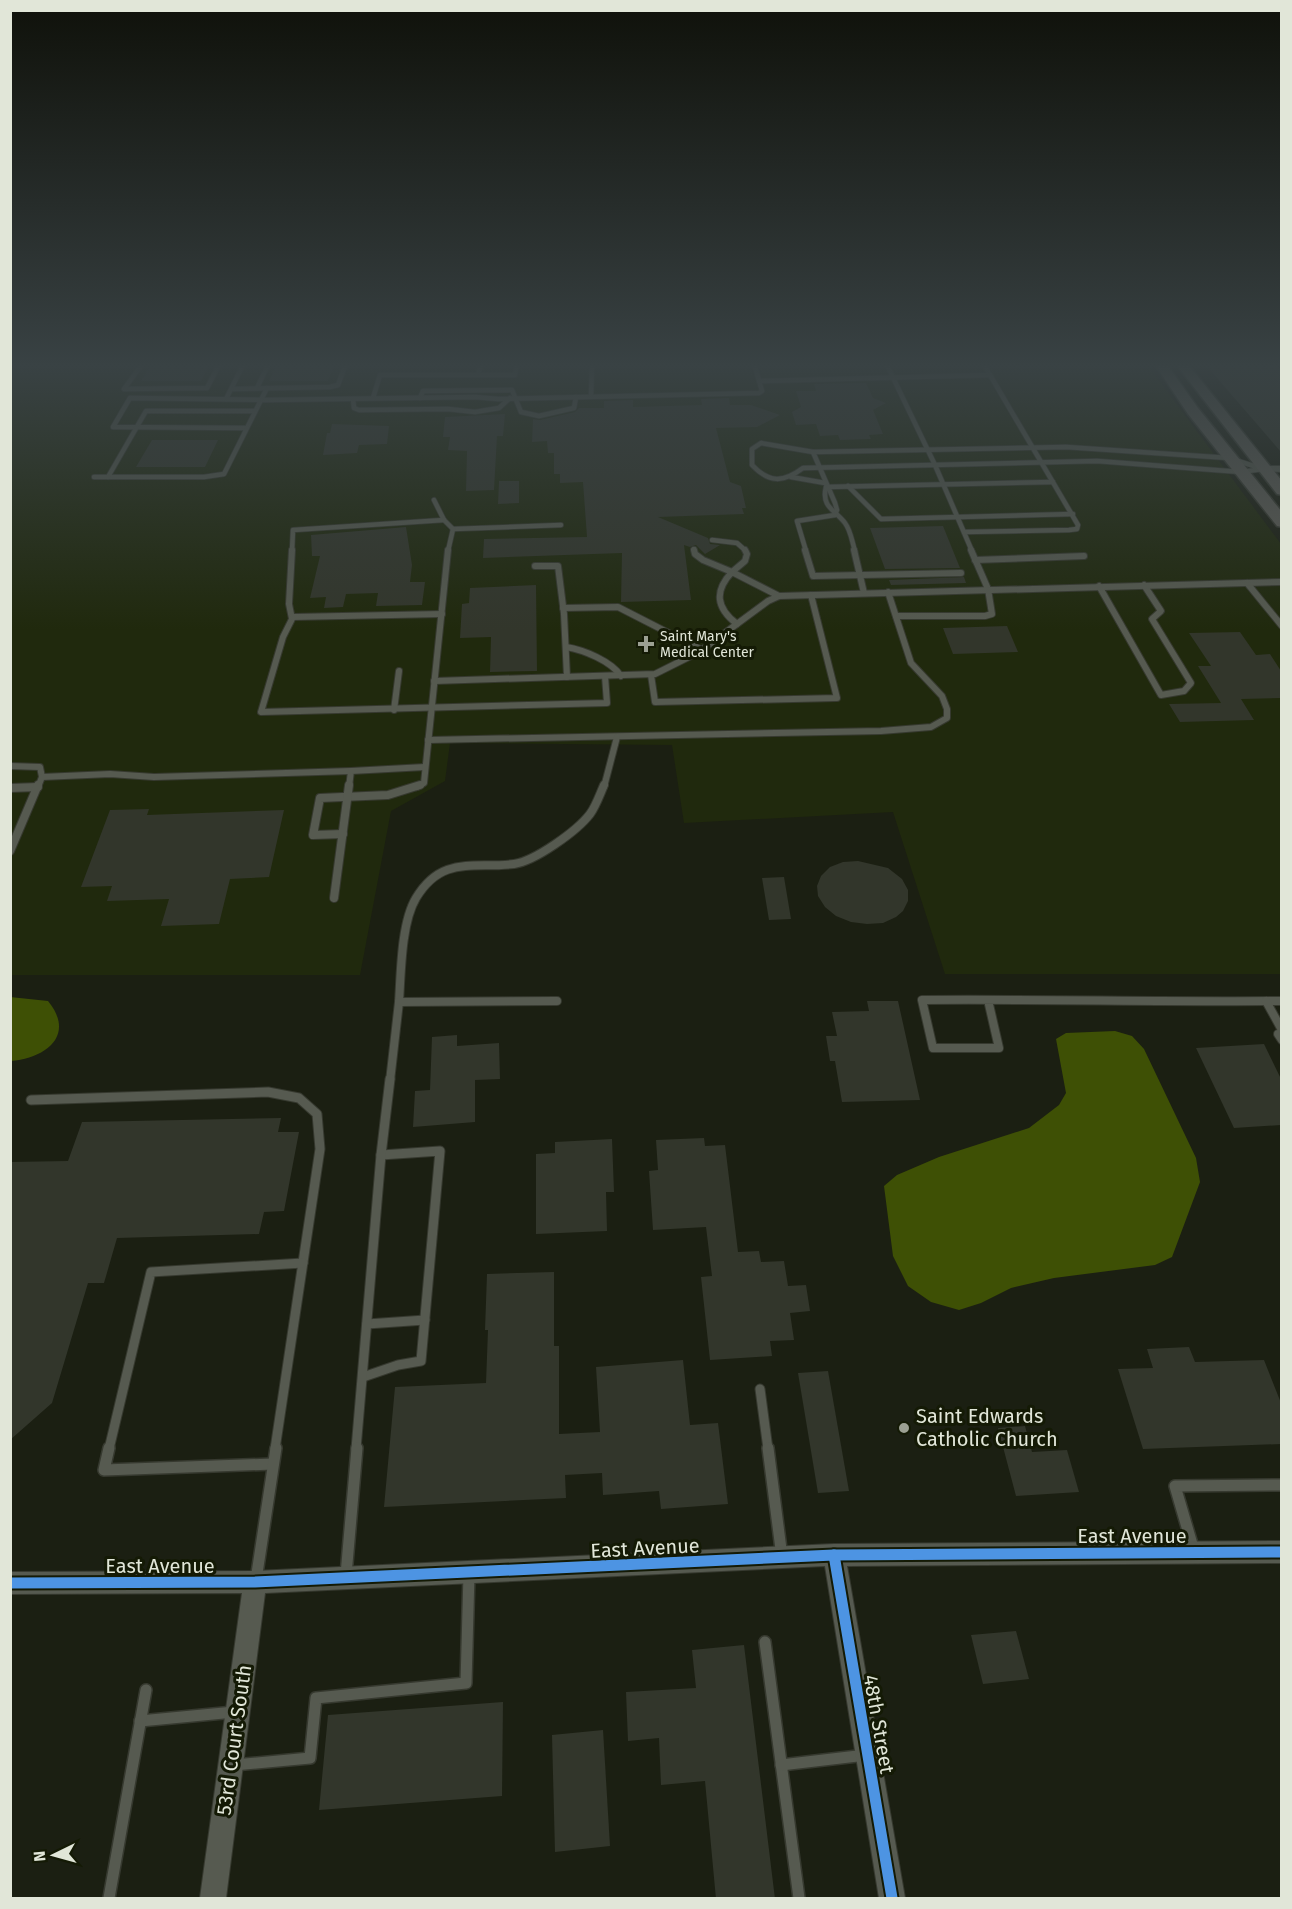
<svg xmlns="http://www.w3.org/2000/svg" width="1292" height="1909" font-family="'Fira Sans',sans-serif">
<rect width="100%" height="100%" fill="#1b1f12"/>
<path fill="#20290d" d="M11 363H1146L1281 544V974H945L893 812 684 823 672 745 450 743 445 781 391 811 360 975H11Z"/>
<g fill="#3e5005">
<path d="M10 997 48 1001C76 1035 46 1058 11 1061Z"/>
<path d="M1115 1031 1132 1036 1144 1049 1196 1158 1200 1182 1172 1257 1155 1265 1054 1278 1011 1288 981 1303 959 1310 931 1302 908 1286 893 1256 884 1186 897 1175 939 1157 1029 1128 1059 1105 1066 1093 1056 1039 1066 1033Z"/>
</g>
<g fill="#32362b">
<path d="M1204 363H1274L1281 370V452Z"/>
<path d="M210 364 201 381H141L151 365Z"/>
<path d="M277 364H335L328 381H269Z"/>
<path d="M866 383 873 398 886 403 873 410 883 434 869 435 871 439 840 440 838 435 820 436 816 424 796 425 792 412 801 407 796 391H816L814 384Z"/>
<path d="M729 398 730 405H751L780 415 757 427 716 428 730 482 741 486 746 508H742L744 514 658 517 708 538 710 544 720 545 705 554 696 545 690 547 684 545 691 600 621 602 622 553 483 558 484 539 587 537 583 482 560 483V474H554V453H548L547 441 532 442 533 419 540 420 575 412 579 408H604V401L633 400V407L702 405 701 399Z"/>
<path d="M505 414 503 436H497L494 490 466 491 467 451 448 450 450 437H443L445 417Z"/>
<path d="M332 424 389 426 387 444 359 445 357 453 323 455 327 433H330Z"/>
<path d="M152 440H218L205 467H136Z"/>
<path d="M499 481H519V503L498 504Z"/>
<path d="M943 526 960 568 885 569 870 528Z"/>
<path d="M406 527 412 565 410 582H425L422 605 376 606 378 593 346 594 343 607 324 608 326 597 310 598 320 556H312L311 535Z"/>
<path d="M964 577 966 583 891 585 889 580Z"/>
<path d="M536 585 537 671 490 672 491 637 460 638 462 604 469 603 470 588Z"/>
<path d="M1007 626 1018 652 953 654 943 628Z"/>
<path d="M1240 632 1256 655 1270 654 1281 671V698L1241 699 1254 720 1180 722 1169 704 1221 703 1198 666H1211L1189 633Z"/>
<path d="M149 809 147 815 284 810 269 877 230 879 219 924 161 926 169 899 107 901 112 886 81 887 110 810Z"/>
<path d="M858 861 888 868 902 879 908 890V901L903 911 896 917 883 923 867 924 851 922 836 916 825 907 818 896 817 886 821 876 830 867 843 862Z"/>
<path d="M784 877 791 919 769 920 762 878Z"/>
<path d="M867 1001H898L920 1100 842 1102 835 1061H830L826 1036H837L832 1012 869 1011Z"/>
<path d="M457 1035V1046L499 1043 500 1079 475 1080V1122L413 1127 415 1091 430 1090 432 1037Z"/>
<path d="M1264 1044 1281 1079V1125L1234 1128 1196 1048Z"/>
<path d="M281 1118 278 1132H299L284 1211 264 1212 259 1234 117 1238 104 1283H88L52 1403 10 1440V1162L68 1161 82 1122Z"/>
<path d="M704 1138 705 1146 725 1145 738 1252 759 1251 761 1262 784 1261 788 1286 806 1285 810 1311 790 1313 794 1340 770 1341 772 1356 710 1360 701 1277 712 1276 706 1227 653 1230 649 1171 658 1170 656 1140Z"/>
<path d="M612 1139 614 1192H606L607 1231 536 1234V1154L555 1153V1142Z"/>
<path d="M554 1272V1346H559V1434L600 1432 596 1367 683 1360 690 1425 718 1423 728 1504 661 1509 659 1491 603 1495 602 1473 565 1475 566 1498 384 1507 395 1387 486 1383 488 1330H485L487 1274Z"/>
<path d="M1189 1347 1195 1362 1264 1360 1281 1403V1444L1143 1449 1118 1369 1153 1368 1147 1349Z"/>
<path d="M828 1371 849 1491 818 1493 798 1373Z"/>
<path d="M1025 1426 1032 1452 1067 1450 1079 1492 1016 1496 998 1428Z"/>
<path d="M1016 1631 1029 1679 983 1684 971 1635Z"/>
<path d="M744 1645 775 1899H716L705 1781 661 1785 659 1738 628 1741 626 1692 696 1688 692 1650Z"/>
<path d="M503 1702 502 1796 319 1810 328 1715Z"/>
<path d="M603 1730 610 1846 555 1852 552 1735Z"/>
</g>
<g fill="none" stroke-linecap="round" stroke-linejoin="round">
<g stroke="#36392f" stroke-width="6">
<g id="lane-far4">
<path d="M143 363 124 389 207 388 220 363"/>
<path d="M886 363 935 465 972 551"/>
<path d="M478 375 481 363"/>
<path d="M759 381 990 375"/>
<path d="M257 388 269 363"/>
<path d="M232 389 330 387 338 385 346 363"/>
<path d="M591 396 592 363"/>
<path d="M373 398 380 375H515L517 363"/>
<path d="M420 398 423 391 512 390 521 412 539 416 574 408 576 397"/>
<path d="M226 399 244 363"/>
<path d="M353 399 354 408 359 410 448 409 475 412 499 408 510 398"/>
<path d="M245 428 113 427 130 398 266 400 475 397 498 399 759 393 762 391 754 363"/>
<path d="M761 443 813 452 1066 447 1229 458 1263 469 1241 472 1097 461 803 468C783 483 769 483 752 465V449Z"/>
<path d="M813 452 835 503 837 510 835 515"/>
<path d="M94 477H204L224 474 267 388"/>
<path d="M108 477 146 411H255"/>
<path d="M791 477 825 483"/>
<path d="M848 486 881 519 1073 514"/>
<path d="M826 487 1053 482"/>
<path d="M826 487C821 507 835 510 845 523 851 531 852 542 855 551"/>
<path d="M434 500 444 520 453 529 561 525"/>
<path d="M964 532 1069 530 1077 529 1078 525 983 363"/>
<path d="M712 540 737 543 746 551"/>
<path d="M694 549V551"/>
<path d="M292 551 293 530 444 520"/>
<path d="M448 551 453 529"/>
<path d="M806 551 797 521 835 515"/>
</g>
</g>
<g stroke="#36392f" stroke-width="8">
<g id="lane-far3">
<path d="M292 550 289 604 292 619 283 637 261 712 607 703 605 676"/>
<path d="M694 550 695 554 703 560 732 572 745 561 747 554 745 550"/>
<path d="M805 550 813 576 961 573"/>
<path d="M854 550 864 593"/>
<path d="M975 560 1084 556"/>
<path d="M535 566H558L564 614 567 677"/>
<path d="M1247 583 1282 626"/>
<path d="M1099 586 1161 695 1184 691 1191 683 1152 619 1161 611 1144 585"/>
<path d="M563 608 618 607 702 650"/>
<path d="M896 616H985L992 614 988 589 971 550"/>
<path d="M292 617 442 614"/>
<path d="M737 624C716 608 714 591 732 572L779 596"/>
<path d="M566 647C584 650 611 661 621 676"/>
<path d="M651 675 655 702 837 698 811 595"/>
<path d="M434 681 655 674 699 652 768 601 779 596 1282 582"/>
<path d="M394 710 399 671"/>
<path d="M428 740 881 731 931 727 947 718V709L942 696 911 663 888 592"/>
<path d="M10 766 40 767 42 777"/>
<path d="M38 787 42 777 110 774 154 777 351 771"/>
<path d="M349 787 351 771 425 767"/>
<path d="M417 787 424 783 448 550"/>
<path d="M604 787 617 737"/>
</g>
</g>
<g stroke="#36392f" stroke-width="10">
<g id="lane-far2">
<path d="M10 788 38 787"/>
<path d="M343 834 313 835 320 798 388 795 420 785"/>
<path d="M10 851 38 785"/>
<path d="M334 898 349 785"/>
<path d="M988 1000 999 1048H933L922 1000C1042 999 1162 1002 1282 1001"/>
<path d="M1266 1001 1282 1030"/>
<path d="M399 1002C401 973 401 923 416 898 442 855 473 869 514 864 535 861 577 831 590 814 596 806 600 794 604 785"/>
<path d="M1282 1034H1278L1282 1040"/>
<path d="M390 1081 399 1002 557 1001"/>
</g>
</g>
<g stroke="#36392f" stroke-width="11">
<g id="lane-far1">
<path d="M31 1100 268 1092 299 1098 317 1114 320 1149 275 1449"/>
<path d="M367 1324 425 1320"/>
<path d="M363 1377 398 1365 421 1361 440 1151 381 1155"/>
<path d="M760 1389 768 1449"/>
<path d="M109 1449 151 1272 303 1263"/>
<path d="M356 1449 381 1155 390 1079"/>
</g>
</g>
<g stroke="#36392f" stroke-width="14">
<g id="lane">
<path d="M109 1448 104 1470 273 1464"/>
<path d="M768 1448 782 1557"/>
<path d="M1194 1551 1175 1486 1282 1485"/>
<path d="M346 1575 357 1448"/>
<path d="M256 1580 276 1448"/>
<path d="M765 1642 799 1898"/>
<path d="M140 1721 234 1712"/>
<path d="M234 1765 310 1758 316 1698 466 1683 469 1574"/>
<path d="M781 1765 866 1755"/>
<path d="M109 1898 146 1690"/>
</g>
</g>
<g stroke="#36392f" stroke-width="2">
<g id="street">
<path d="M1263 466H1282V472L1260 471V467Z"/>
<path d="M1282 1541V1563L847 1566 905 1898H879L825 1566 265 1593 226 1898H200L242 1593 10 1594V1572L255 1571 834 1544Z"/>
</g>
</g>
<g stroke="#36392f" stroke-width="3">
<g id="secondary">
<path d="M1154 363H1166L1198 408 1282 512V527L1277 526 1188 414Z"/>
<path d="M1175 363H1187L1282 481V495L1277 494Z"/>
</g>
</g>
<use href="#lane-far4" stroke="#565a50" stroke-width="4.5"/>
<use href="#lane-far3" stroke="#565a50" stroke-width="6"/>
<use href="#lane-far2" stroke="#565a50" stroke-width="8"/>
<use href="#lane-far1" stroke="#565a50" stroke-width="9"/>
<use href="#lane" stroke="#565a50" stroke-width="11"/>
<use href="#street" fill="#565a50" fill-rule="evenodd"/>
<use href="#secondary" fill="#5d5d56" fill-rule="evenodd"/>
<g stroke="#141a05" stroke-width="15">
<g id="cycleway">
<path d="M834 1555 892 1898"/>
<path d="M10 1583 255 1582 834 1555 1282 1552"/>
</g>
</g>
<use href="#cycleway" stroke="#4d94e3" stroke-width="11"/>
</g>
<linearGradient id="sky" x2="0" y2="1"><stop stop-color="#0f110a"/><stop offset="0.58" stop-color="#394244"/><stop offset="1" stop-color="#394244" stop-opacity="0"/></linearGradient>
<rect width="1292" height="630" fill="url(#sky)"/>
<g fill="#9ca093" stroke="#141a05" stroke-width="2">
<path d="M643 635h6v6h6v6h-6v6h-6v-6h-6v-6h6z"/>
<circle cx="904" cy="1428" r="6"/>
</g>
<g text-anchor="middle" stroke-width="6" stroke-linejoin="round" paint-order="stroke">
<g font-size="14" fill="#e1e6d8" stroke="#141a05" text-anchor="start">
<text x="660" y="641">Saint Mary's<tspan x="660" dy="16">Medical Center</tspan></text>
</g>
<g font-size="20" fill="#e1e6d8" stroke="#141a05" text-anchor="start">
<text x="916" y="1423">Saint Edwards<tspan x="916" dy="23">Catholic Church</tspan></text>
</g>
<g font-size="20" fill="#e1e6d8" stroke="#141a05">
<text x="1132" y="1543">East Avenue</text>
<text transform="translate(645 1548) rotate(-3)" y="7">East Avenue</text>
<text x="160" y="1573">East Avenue</text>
<text transform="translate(879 1724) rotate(80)" y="7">48th Street</text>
<text transform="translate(234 1740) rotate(-82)" y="7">53rd Court South</text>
</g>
</g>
<rect width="1292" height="1909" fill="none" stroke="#e1e6d8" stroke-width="24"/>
<g transform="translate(54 1855) rotate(265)" stroke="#141a05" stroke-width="4.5" paint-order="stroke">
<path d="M0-4.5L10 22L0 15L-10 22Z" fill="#e1e6d8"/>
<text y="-9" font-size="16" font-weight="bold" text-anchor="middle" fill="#e1e6d8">N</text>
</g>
</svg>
